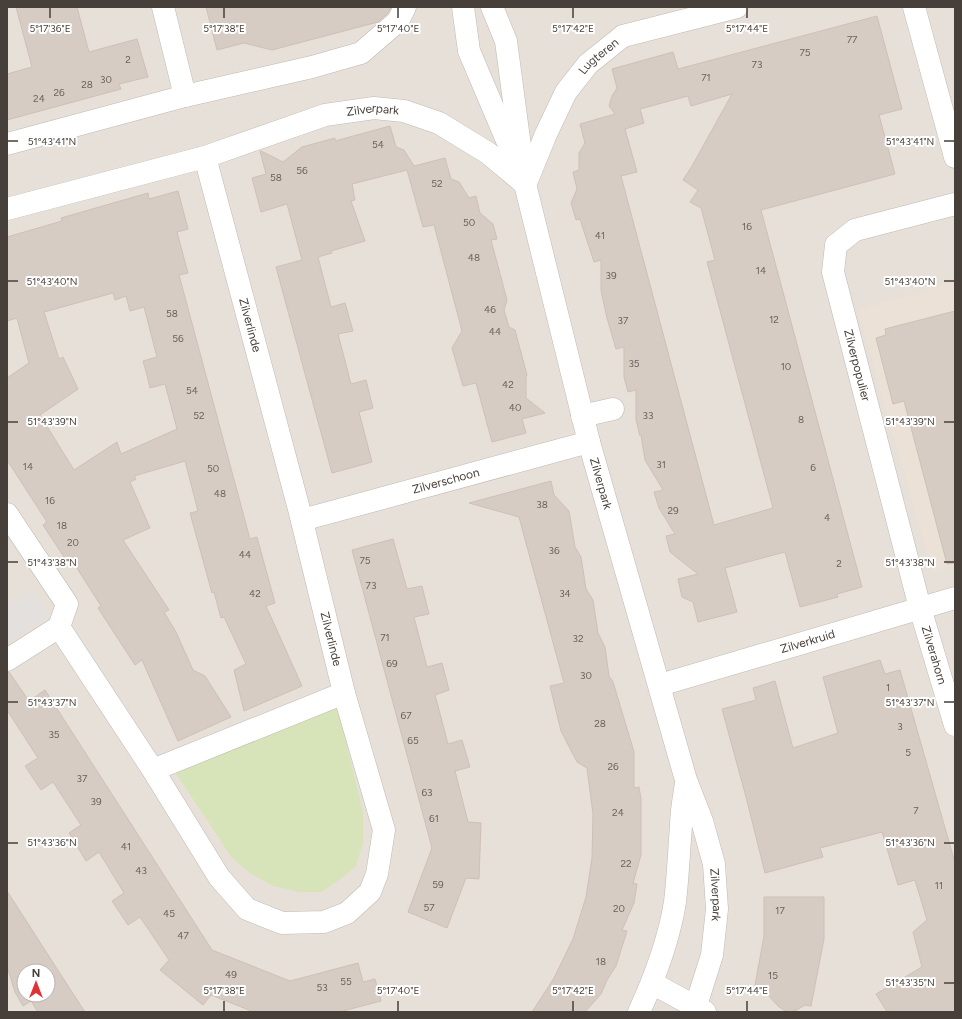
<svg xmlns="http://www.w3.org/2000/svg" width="962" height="1019" font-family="Figtree,sans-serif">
<rect width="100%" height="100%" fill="#f3efeb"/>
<path fill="#e7e0d9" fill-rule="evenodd" d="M7 7H955V1012H7ZM24 971H48V995H24Z"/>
<path fill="#ebe1d6" d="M955 282V565L932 571 858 310Z"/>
<path fill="#d7e3b8" d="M335 697 363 812V843L356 866 342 878 321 892H299L273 886 250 873 232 858 171 766Z"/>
<path fill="#e3e0de" d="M32 591 50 615 12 640 7 633V596L13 604Z"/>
<g fill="#d7ccc4" stroke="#cec0b5" fill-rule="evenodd">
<path d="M16 7H77L89 52 137 39 148 77 119 84 121 89 7 120V74L32 67Z"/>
<path d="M206 7H391L388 13 378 22 272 50 244 43 217 50Z"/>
<path d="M877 16 902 109 879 115 895 174 761 210 862 587 837 594 838 597 800 607 785 552 725 568 737 612 698 622 693 602 682 597 678 579 698 574 670 552 666 536 675 534 659 508 654 492 663 490 645 460 641 435 640 436 636 420V390L628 392 624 377V347L616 349 607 318 601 290V260L594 262 580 219 576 220 571 203 577 189 573 172 579 170V153L585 143 580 124 615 114 609 106 612 96 617 88 612 69 673 52 678 69ZM732 94 692 166 683 180 698 190 690 202 701 208 715 260 707 262 773 508 714 525 621 176 637 172 625 129 644 123 640 109 688 96 691 106Z"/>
<path d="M390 126 396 147 404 150 414 166 445 158 451 179 459 182 469 198 476 196 480 213 493 224 497 239 491 240 507 300 504 310 509 327 515 330 527 375 526 377V398L545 413 522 419 526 433 492 442 476 383 463 386 452 348 462 331 434 225 423 227 407 170 352 184 355 200 351 201 365 241 331 251 332 253 318 257 331 307 345 303 353 331 338 334 351 384 366 380 373 408 359 412 372 462 332 473 276 267 302 260 287 204 261 212 252 178 266 174 260 151H261L283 162 302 147 335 138V141Z"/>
<path d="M178 191 188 229 177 232 188 273 179 275 250 539 257 537 275 603 266 606 302 686 244 711 234 670 246 664 224 617 221 618 214 592 212 593 190 513 198 511 185 461 134 476 136 479 130 482 150 528 123 540 169 610 164 612 176 632 193 670 205 676 231 717 178 741 142 660 135 665 98 608 101 606 70 557 66 560 43 525 47 522 7 460V378L29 363 17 318 7 321V237L62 221 61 218 148 193 149 199ZM113 293 115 300 126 296 130 311 144 307 157 357 143 361 147 375 150 388 165 384 177 429 121 454 117 442 74 470 40 415 78 389 63 357 59 359 44 312Z"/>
<path d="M955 311V563L947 564 904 401 893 404 876 338 886 335 885 329Z"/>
<path d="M551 481 554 495 569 511 575 547 581 557 586 589 593 600 598 633 605 647 609 676 613 682 634 752V788L639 787 641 799V855L633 883 637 884 634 903 622 930 627 931 616 966 607 980 601 994 585 1012H532L554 978 573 939 586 897 592 858 593 814 587 768 577 762 561 731 550 686 564 683 519 517 469 503Z"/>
<path d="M393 539 407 589 422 586 429 614 414 617 427 667 442 663 449 690 435 695 448 744 462 740 470 767 455 771 468 822 481 823 479 879 466 878 447 928 408 912 432 848 352 550Z"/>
<path d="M880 660 885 674 900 670 955 863V1012H887L876 994 922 967 913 932 927 920 915 880 898 885 882 832 820 848 823 857 765 873 746 797 722 709 756 700 753 688 775 681 793 748 838 733 823 677Z"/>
<path d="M7 672H9L29 701 45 690 212 950 290 981 358 963 363 982 375 979 381 1001 339 1012H254L211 995 203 1005 160 970 169 960 140 917 128 925 112 901 124 893 99 852 86 861 69 833 81 825 53 782 41 790 25 766 38 758 7 710Z"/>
<path d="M7 891 70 989 85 1012H38L31 1001 23 1006 15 992 7 966ZM24 971H48V995H24Z"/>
<path d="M764 897H824V939L811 1006 805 1005 793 1012 785 1011 778 1006 767 994 769 987 755 985 764 936Z"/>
</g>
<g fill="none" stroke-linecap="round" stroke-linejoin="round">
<g stroke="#c1b8b1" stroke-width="23">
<g id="minor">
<path d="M163 7 185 96"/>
<path d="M463 7 469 51 514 157"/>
<path id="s1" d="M492 7 506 41 525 184 589 442 686 780 702 821 714 864 717 909 712 955 694 1012"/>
<path d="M914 7 955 157"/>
<path d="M7 144 185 96 312 67 361 53 398 21 405 7"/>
<path id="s2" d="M526 183 546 134 566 92 588 64 623 36 737 7"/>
<path id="s3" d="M955 204 855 230 836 245 833 272 920 608 955 725"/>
<path id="s4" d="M7 209 205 157 325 115 374 108 404 111 439 123 488 153 525 184"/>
<path d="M582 416 613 409"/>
<path d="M7 514 67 604 59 627"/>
<path id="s5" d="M302 520 589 442"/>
<path d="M7 660 59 627 153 770 219 877 247 909 282 923 324 922 347 913 370 892 377 874 384 830 344 693 299 509 205 157"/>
<path id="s6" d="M660 685 955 598"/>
<path d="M153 770 344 693"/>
<path d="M652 983 705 1012"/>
<path d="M639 1012C655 977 669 940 675 902 678 876 679 851 681 826 681 811 684 797 686 783"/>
</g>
</g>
<use href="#minor" stroke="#fff" stroke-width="22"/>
</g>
<path fill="none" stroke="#473f39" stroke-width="1.5" d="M50 8V18M224 8V18M398 8V18M573 8V18M747 8V18M8 141H18M944 141H954M8 281H18M944 281H954M8 422H18M944 422H954M8 562H18M944 562H954M8 702H18M944 702H954M8 843H18M944 843H954M944 983H954M224 1001V1011M398 1001V1011M573 1001V1011M747 1001V1011"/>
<g text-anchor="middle" stroke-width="4" stroke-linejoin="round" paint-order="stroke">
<g font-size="10" fill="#6b625c">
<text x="852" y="43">77</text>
<text x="805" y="56">75</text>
<text x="128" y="63">2</text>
<text x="757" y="68">73</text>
<text x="706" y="81">71</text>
<text x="106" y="83">30</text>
<text x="87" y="88">28</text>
<text x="59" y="96">26</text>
<text x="39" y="102">24</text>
<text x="378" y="148">54</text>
<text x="302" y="174">56</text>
<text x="276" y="181">58</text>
<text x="437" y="187">52</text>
<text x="469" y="226">50</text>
<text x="747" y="230">16</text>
<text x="600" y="239">41</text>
<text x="474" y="261">48</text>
<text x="761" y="274">14</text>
<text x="611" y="279">39</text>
<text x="490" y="313">46</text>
<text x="172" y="317">58</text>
<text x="774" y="323">12</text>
<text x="623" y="324">37</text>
<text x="495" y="335">44</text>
<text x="178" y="342">56</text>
<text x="634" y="367">35</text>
<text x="786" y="370">10</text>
<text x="508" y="388">42</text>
<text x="192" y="394">54</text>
<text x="515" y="411">40</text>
<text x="199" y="419">52</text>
<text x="648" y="419">33</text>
<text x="801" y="423">8</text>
<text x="661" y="468">31</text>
<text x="28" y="470">14</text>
<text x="813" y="471">6</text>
<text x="213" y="472">50</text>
<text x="220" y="497">48</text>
<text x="50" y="504">16</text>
<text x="542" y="508">38</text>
<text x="673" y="514">29</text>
<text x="827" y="521">4</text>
<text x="62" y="529">18</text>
<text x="73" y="546">20</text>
<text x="554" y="554">36</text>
<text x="245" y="558">44</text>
<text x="365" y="564">75</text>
<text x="839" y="567">2</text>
<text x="371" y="589">73</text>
<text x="255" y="597">42</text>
<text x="565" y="597">34</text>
<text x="385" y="641">71</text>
<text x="578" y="642">32</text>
<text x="392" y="667">69</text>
<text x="586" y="679">30</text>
<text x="888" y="691">1</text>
<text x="406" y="719">67</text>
<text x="600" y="727">28</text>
<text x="900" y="730">3</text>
<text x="54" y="738">35</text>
<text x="413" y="744">65</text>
<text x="908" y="756">5</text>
<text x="613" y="770">26</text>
<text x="82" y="782">37</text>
<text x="427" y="796">63</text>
<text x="96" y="805">39</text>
<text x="916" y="814">7</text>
<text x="618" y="816">24</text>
<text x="434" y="822">61</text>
<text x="126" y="850">41</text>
<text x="626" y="867">22</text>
<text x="141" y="874">43</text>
<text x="438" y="888">59</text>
<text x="939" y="889">11</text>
<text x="429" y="911">57</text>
<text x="619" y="912">20</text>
<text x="780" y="914">17</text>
<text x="169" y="917">45</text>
<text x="183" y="939">47</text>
<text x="601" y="965">18</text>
<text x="231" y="978">49</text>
<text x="773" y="979">15</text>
<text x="346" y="985">55</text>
<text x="322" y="991">53</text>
</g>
<g font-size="12" fill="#473f39" stroke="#fff">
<text dy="4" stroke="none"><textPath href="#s2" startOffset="148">Lugteren</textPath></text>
<text dy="4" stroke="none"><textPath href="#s4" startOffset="380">Zilverpark</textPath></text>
<text transform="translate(250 325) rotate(75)" y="4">Zilverlinde</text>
<text dy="4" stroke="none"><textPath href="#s3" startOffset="251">Zilverpopulier</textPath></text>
<text dy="4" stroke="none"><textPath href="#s5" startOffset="149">Zilverschoon</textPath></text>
<text dy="4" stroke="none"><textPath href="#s1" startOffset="490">Zilverpark</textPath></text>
<text transform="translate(331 639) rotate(76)" y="4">Zilverlinde</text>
<text dy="4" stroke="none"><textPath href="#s6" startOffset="154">Zilverkruid</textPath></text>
<text dy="4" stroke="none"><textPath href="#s3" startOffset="551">Zilverahorn</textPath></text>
<text dy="4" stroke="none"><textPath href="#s1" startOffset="918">Zilverpark</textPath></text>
</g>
</g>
<g font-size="10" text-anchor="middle" fill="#473f39" stroke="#fff" stroke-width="4" stroke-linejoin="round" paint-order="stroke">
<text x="50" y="32">5°17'36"E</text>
<text x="224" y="32">5°17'38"E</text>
<text x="398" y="32">5°17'40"E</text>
<text x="573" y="32">5°17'42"E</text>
<text x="747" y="32">5°17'44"E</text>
<text x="52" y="145">51°43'41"N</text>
<text x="910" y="145">51°43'41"N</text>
<text x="52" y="285">51°43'40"N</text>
<text x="910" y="285">51°43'40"N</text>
<text x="52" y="425">51°43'39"N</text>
<text x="910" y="425">51°43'39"N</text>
<text x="52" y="566">51°43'38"N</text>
<text x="910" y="566">51°43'38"N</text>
<text x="52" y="706">51°43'37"N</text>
<text x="910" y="706">51°43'37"N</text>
<text x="52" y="846">51°43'36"N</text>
<text x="910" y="846">51°43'36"N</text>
<text x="910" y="986">51°43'35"N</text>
<text x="224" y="994">5°17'38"E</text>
<text x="398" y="994">5°17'40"E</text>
<text x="573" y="994">5°17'42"E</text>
<text x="747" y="994">5°17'44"E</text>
</g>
<rect width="962" height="1019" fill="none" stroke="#473f39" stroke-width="16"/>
<g transform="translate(36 983)"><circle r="19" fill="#ffffff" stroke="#b5b2b0"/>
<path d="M0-3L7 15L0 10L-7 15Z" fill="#e33236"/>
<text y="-6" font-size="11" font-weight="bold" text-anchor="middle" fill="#473f39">N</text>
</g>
</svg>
